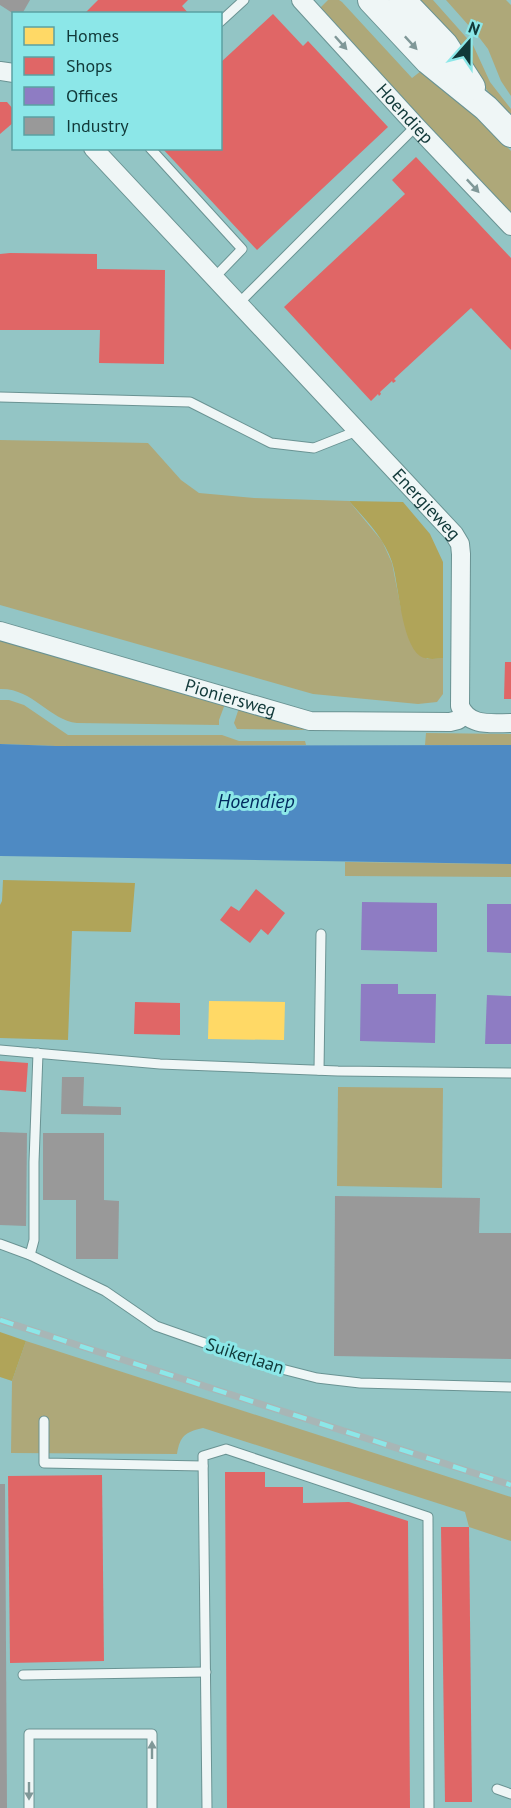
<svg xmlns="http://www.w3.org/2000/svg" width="511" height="1808" font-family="'PT Sans',sans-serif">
<rect width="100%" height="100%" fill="#93c5c5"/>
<g fill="#aea879">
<path d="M328 0H339L342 2 412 78 421 71 472 110 511 151V216L319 9Z"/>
<path d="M411 0H433L473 45 490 82 511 109V116L490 94 454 46Z"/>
<path d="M446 0H506L511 5V96L501 81 488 49 478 36Z"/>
<path d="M0 440 148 443 181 480 199 493 254 498 349 501 382 541 392 563 401 609 427 659 443 658V694L437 702 418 704 313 694 0 605Z"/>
<path d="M0 639 225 704 219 720V725L77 723C49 720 33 688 0 689Z"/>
<path d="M0 700H9L24 705 68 735H222L239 741H305L306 745 56 746 0 744Z"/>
<path d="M239 708 304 724V730L237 729 234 723Z"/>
<path d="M426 733 511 734V745H425Z"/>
<path d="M345 862 511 864V877L345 876Z"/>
<path d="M338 1087 443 1088 442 1188 337 1186Z"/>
<path d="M26 1341 511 1497V1541L469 1527 465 1512 203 1428C185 1432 180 1436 177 1454L11 1453 12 1381Z"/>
</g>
<g fill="#b0a459">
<path d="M349 501 403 502 430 534 443 562V658C436 659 426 660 420 656 401 642 399 585 392 562 384 538 366 520 349 501Z"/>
<path d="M3 880 135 883 131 932 72 931 68 1040 0 1038V905L2 901Z"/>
<path d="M0 1332 26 1341 12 1381 0 1377Z"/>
</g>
<path fill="#4e8ac3" d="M0 744 56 746 511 745V864L0 856Z"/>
<path fill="#ffd966" d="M209 1001 285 1002 284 1040 208 1039Z"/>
<g fill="#e06666">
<path d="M98 0H188L182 6 189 14H84Z"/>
<path d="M273 14 303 46 308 41 388 127 257 250 162 148H220V63Z"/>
<path d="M0 102H7L14 110V122L0 134Z"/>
<path d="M416 157 511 258V350L471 308 394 379 396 381 393 383 392 381 380 392 381 394 379 396 378 394 371 401 284 307 405 194 392 180Z"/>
<path d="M10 253 97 254V269L165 270 164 364 99 363 100 330H0V254Z"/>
<path d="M505 662H511V699H504Z"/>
<path d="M256 889 285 913 268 935 261 929 250 943 220 920 231 906 239 911Z"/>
<path d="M135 1002 180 1003V1035L134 1034Z"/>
<path d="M0 1061 28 1063 26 1092 0 1090Z"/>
<path d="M225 1472H265V1487H303V1503L349 1502 408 1521 410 1808H227Z"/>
<path d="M102 1475 104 1661 10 1663 8 1476Z"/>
<path d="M441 1527H469L472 1802H445Z"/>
</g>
<g fill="#8e7cc3">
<path d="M362 902 437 903V952L361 950Z"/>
<path d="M487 904H511V953L487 952Z"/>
<path d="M361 984H398V994H436L435 1043 360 1041Z"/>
<path d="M487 995 511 996V1044H485Z"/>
</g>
<g fill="#999">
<path d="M0 0H30L22 14H14L0 5Z"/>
<path d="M62 1077H84L83 1106 121 1107V1115L61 1114Z"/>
<path d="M0 1132 27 1133 26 1226 0 1225Z"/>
<path d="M43 1133H104V1200L119 1201 118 1259H76V1200H43Z"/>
<path d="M335 1196 480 1198 479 1233H511V1359L334 1356Z"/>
<path d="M0 1484H5L7 1808H0Z"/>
</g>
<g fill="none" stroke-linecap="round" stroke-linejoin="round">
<g stroke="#6a9393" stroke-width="11">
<g id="service">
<path d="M220 22 244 0"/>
<path d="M150 148 242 249 214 278"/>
<path d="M238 304 416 126"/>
<path d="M0 397 190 402 271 443 314 448 357 431"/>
<path d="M0 1050 160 1064 338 1071 511 1073"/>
<path d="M319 1070 321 934"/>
<path d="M0 1244 30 1255 105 1291 156 1326 270 1366 317 1378 360 1383 511 1387"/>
<path d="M30 1255 34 1240V1162L38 1053"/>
<path d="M44 1421V1463L203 1466"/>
<path d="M23 1675 206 1672"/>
<path d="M497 1789 511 1794"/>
<path d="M29 1808V1734H152V1808"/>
<path d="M207 1808 203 1456 226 1449 428 1517 429 1808"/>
</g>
</g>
<g stroke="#6a9393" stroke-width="20">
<g id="minor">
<path id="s1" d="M301 0 416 126 511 226"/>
<path d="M0 71 14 73"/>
<path id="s2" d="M93 148 454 534 460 544 461 554 460 706C469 727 491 723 511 723"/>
<path id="s3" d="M0 631 310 721 450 722 458 720 465 715"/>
</g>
</g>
<g stroke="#6a9393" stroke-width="28">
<g id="secondary">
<path d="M371 0 428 61 486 108 511 134"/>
<path d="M402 0 445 45 472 87"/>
</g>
</g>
<use href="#service" stroke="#eff6f6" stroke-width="9"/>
<use href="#minor" stroke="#eff6f6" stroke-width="18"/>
<use href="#secondary" stroke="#eff6f6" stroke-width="26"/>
<g stroke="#a8b6b6" stroke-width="7">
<path id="rail" d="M0 1320 511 1485"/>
</g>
<use href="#rail" stroke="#8ce7e8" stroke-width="4.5" stroke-dasharray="14" stroke-linecap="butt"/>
</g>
<defs><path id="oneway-solid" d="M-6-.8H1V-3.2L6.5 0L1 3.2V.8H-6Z" transform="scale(1.5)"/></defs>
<g fill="#809898">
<use href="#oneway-solid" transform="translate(341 43) rotate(48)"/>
<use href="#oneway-solid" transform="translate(411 43) rotate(47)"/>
<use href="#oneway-solid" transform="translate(473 186) rotate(47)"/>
<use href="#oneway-solid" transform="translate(152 1750) rotate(-90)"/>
<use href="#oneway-solid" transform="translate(29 1791) rotate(90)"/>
</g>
<g text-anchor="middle" stroke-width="6" stroke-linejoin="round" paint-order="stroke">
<g font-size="18" fill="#113939" stroke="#8ce7e8">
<text dy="6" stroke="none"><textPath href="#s1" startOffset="154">Hoendiep</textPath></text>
<text dy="6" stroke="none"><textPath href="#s2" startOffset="488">Energieweg</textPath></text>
<text dy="6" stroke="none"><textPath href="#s3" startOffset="240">Pioniersweg</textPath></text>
<text transform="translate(245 1356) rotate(18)" y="6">Suikerlaan</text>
</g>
<g font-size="20" font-style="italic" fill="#002a5e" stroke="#8ce7e8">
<text x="256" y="808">Hoendiep</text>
</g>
</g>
<rect x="12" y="12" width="210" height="138" fill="#8ce7e8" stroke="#5ba1a2" stroke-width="1.5"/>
<rect x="24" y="27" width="30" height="18" fill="#ffd966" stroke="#5ba1a2" stroke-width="1.5"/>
<text x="66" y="42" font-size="18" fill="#113939">Homes</text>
<rect x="24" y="57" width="30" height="18" fill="#e06666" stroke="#5ba1a2" stroke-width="1.5"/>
<text x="66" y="72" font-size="18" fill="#113939">Shops</text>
<rect x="24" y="87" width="30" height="18" fill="#8e7cc3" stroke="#5ba1a2" stroke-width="1.5"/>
<text x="66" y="102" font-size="18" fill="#113939">Offices</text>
<rect x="24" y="117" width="30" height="18" fill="#999999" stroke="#5ba1a2" stroke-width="1.5"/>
<text x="66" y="132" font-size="18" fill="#113939">Industry</text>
<g transform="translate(469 42) rotate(21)" stroke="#8ce7e8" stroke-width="4.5" paint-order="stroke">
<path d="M0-4.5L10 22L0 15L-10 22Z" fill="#113939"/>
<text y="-9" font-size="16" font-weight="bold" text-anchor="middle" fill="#113939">N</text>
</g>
</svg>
